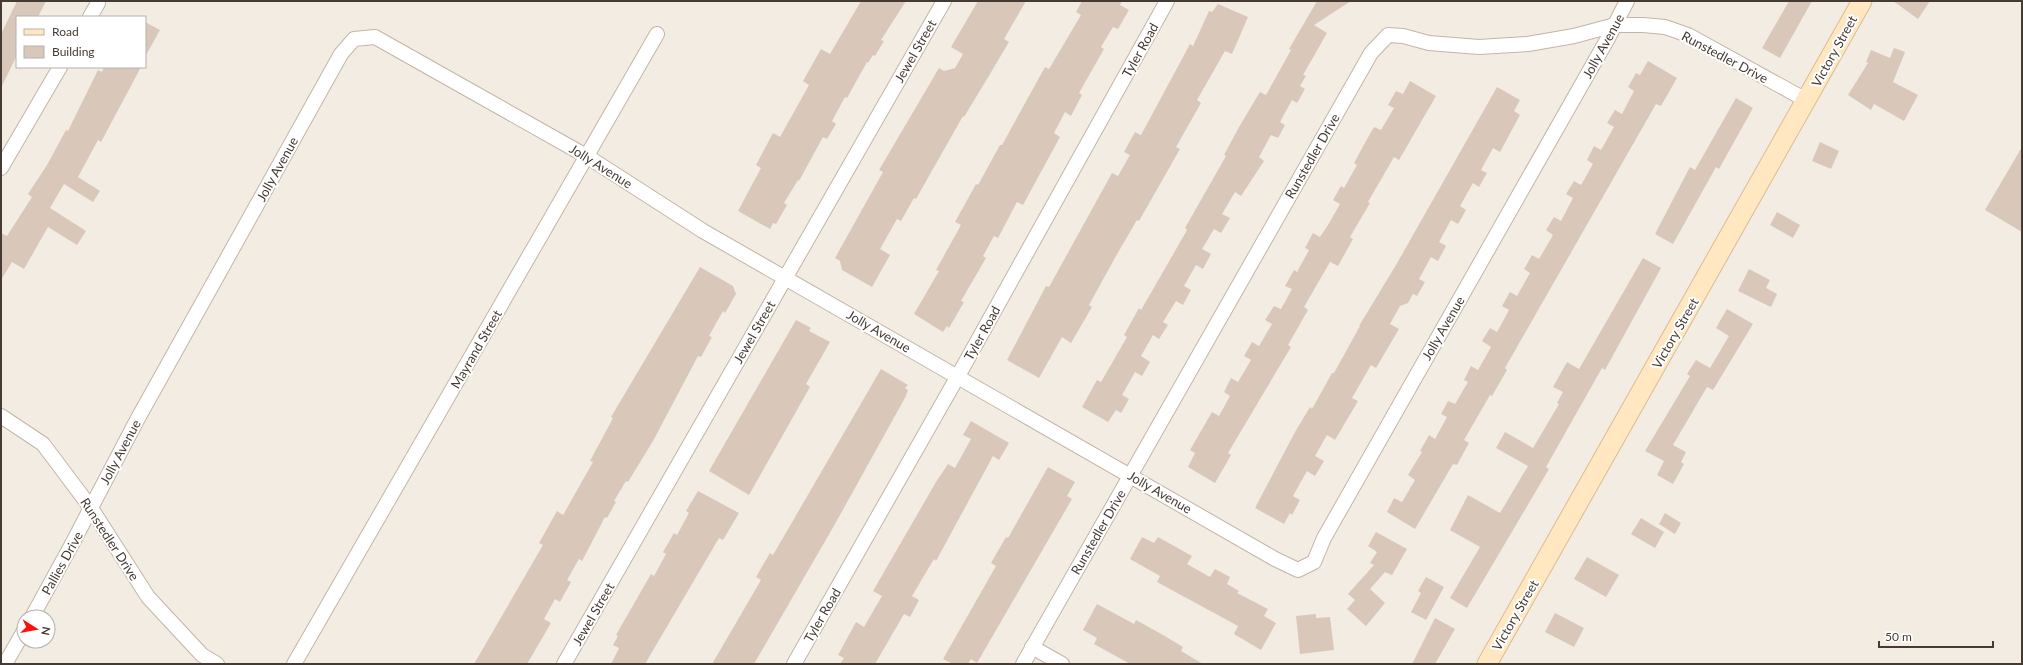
<svg xmlns="http://www.w3.org/2000/svg" width="2023" height="665" font-family="Lato,sans-serif">
<rect width="100%" height="100%" fill="#f3ece3"/>
<g fill="#d9c8ba">
<path d="M17 1H46L38 17H17V55L1 88V34Z"/>
<path d="M861 1H906L881 40 884 41 875 56 873 55 868 63 867 62 847 98 845 97 832 121 836 124 827 139 823 137 799 181 798 180 784 203 787 205 776 224 773 223 770 229 738 211 761 168 756 165 773 133 780 137 809 85 803 81 821 49 830 54Z"/>
<path d="M978 1H1026L1004 39 1009 42 987 79 964 117 963 116 916 199 914 198 901 221 897 219 880 249 890 255 872 287 842 270 840 261 835 258 883 172 879 170 939 68 944 71 955 68 963 54 951 47Z"/>
<path d="M1082 1H1122L1120 5 1129 10 1118 29 1113 27 1101 47 1104 49 1079 93 1082 95 1071 116 1065 112 1054 133 1060 137 1023 205 1017 202 998 238 994 236 983 256 986 258 961 301 964 302 949 328 947 326 943 332 914 314 939 271 936 270 961 225 955 222 976 184 978 185 1000 145H1002L1045 67 1049 69 1081 15 1076 12Z"/>
<path d="M1317 1H1351L1314 25 1327 33 1303 75 1306 76 1300 86 1305 89 1297 103 1292 100 1280 122 1285 125 1278 138 1271 135 1259 157 1264 161 1241 196 1235 192 1222 214 1230 218 1221 233 1214 229 1202 249 1211 254 1203 269 1196 265 1184 286 1191 290 1183 305 1176 301 1163 322 1168 325 1159 339 1153 335 1141 356 1150 362 1142 376 1135 372 1122 395 1129 399 1121 413 1116 410 1108 422 1082 407 1097 380 1101 382 1127 337 1124 335 1139 308 1141 310 1167 265 1187 230 1185 228 1226 156 1224 155 1239 127 1260 92 1266 95 1291 50 1289 49Z"/>
<path d="M1789 1H1812L1780 58 1762 48Z"/>
<path d="M1893 1H1930L1918 19Z"/>
<path d="M1218 4 1248 17 1232 54 1225 51 1197 100 1201 103 1176 147 1180 149 1139 221 1137 220 1116 256 1089 305 1092 307 1071 343 1062 337 1039 378 1007 360 1046 286 1049 287 1112 173 1118 176 1130 155 1124 152 1135 132 1141 135 1190 44 1193 46 1209 11 1212 12Z"/>
<path d="M145 22 160 30 145 57Z"/>
<path d="M1894 48 1905 52 1893 82 1918 95 1904 121 1874 104 1871 110 1848 95 1868 63 1866 62 1871 50 1890 58Z"/>
<path d="M1648 61 1677 78 1661 106 1656 104 1505 368 1507 370 1492 396 1490 395 1464 440 1469 443 1457 465 1453 464 1415 529 1387 512 1394 498 1402 502 1415 480 1408 475 1422 452 1420 451 1429 435 1435 439 1447 417 1441 414 1448 401 1455 404 1468 382 1464 380 1471 366 1478 370 1491 347 1482 341 1490 328 1497 332 1509 310 1502 306 1510 292 1517 296 1530 273 1524 269 1532 255 1539 259 1553 235 1546 230 1554 217 1561 221 1573 198 1566 194 1574 181 1581 185 1593 164 1587 160 1594 146 1601 150 1614 127 1607 123 1615 110 1622 114 1634 91 1628 87 1636 73 1640 75Z"/>
<path d="M104 67H141L101 142 98 140 78 177 100 191 93 202 64 184 50 208 86 231 77 245 48 227 24 269 12 262 1 280V233L7 236 32 197 28 194 47 165 66 130 68 131 98 70 102 72Z"/>
<path d="M1410 81 1436 96 1399 160 1394 157 1368 202 1370 203 1350 237 1353 239 1338 266 1330 262 1304 307 1308 310 1288 345 1291 347 1228 453 1231 455 1215 483 1188 467 1195 453 1190 450 1212 412 1219 416 1230 396 1224 392 1231 378 1238 382 1251 360 1244 356 1252 342 1259 346 1272 324 1265 320 1274 306 1281 309 1292 289 1285 286 1294 270 1297 272 1309 250 1305 248 1313 233 1320 237 1328 225 1340 204 1333 200 1341 186 1344 188 1357 165 1354 163 1366 141 1374 127 1381 130 1394 108 1388 105 1396 91 1403 94Z"/>
<path d="M1497 87 1520 100 1514 111 1520 115 1500 152 1493 148 1481 170 1487 173 1479 187 1473 183 1460 206 1466 210 1458 224 1451 220 1439 242 1446 246 1438 261 1431 257 1419 279 1425 282 1417 296 1413 294 1408 303 1400 306 1390 324 1399 329 1376 368 1371 365 1352 398 1358 401 1335 440 1327 435 1315 456 1324 461 1315 476 1307 471 1293 496 1300 500 1292 515 1290 513 1284 524 1255 508 1295 432 1310 407 1312 409 1332 373H1334L1360 326H1359L1396 265Z"/>
<path d="M1736 98 1753 108 1719 169 1716 167 1673 244 1655 234 1690 167 1695 170Z"/>
<path d="M1820 142 1839 151 1831 169 1812 161Z"/>
<path d="M2022 147V232L1985 210Z"/>
<path d="M1777 212 1800 225 1793 238 1770 225Z"/>
<path d="M1643 258 1661 268 1605 370 1602 368 1546 467 1549 469 1467 608 1450 598 1480 547 1450 530 1468 495 1500 513 1528 466 1496 448 1505 432 1533 448 1559 404 1557 403 1563 392 1553 387 1567 362 1579 369Z"/>
<path d="M700 267 733 286 736 294 725 313 723 311 709 336 712 337 701 357 698 356 653 441 628 482 626 481 614 501 616 502 607 518 605 517 582 561 579 559 567 580 571 582 560 602 555 599 544 619 551 623 527 664H474L543 545 539 543 557 511 563 515 593 462 590 461 613 418 611 417Z"/>
<path d="M1749 269 1770 280 1766 288 1777 294 1771 307 1738 291Z"/>
<path d="M1727 309 1753 324 1713 390 1707 387 1673 445 1686 452 1681 462 1684 464 1673 484 1657 475 1664 461 1645 451 1690 376 1687 374 1696 360 1710 368 1729 336 1716 328Z"/>
<path d="M796 320 811 328 809 331 830 342 806 384 810 387 749 495 709 471Z"/>
<path d="M881 369 908 385 905 388 908 390 906 396 835 524 754 664H712L761 580 756 577 770 553 773 555Z"/>
<path d="M971 421 1009 443 999 460 993 456 936 561 934 559 912 596 919 600 910 617 904 614 875 664H840L844 658 838 655 856 622 864 627 882 596 873 591 936 482 948 464 955 468 971 439 963 435Z"/>
<path d="M1048 467 1075 482 1067 496 1072 499 977 663 971 659 968 664H953L943 659 996 566 991 563 1006 537 1008 538Z"/>
<path d="M698 491 739 513 723 540 719 538 645 664H611L619 648 613 645 618 636 616 635 651 574 654 576 666 554 663 552 674 533 677 535 689 513 686 511Z"/>
<path d="M1665 513 1681 523 1675 534 1659 524Z"/>
<path d="M1641 518 1664 532 1655 548 1631 534Z"/>
<path d="M1376 532 1407 549 1392 575 1385 572 1370 589 1385 603 1366 626 1347 609 1355 600 1348 594 1374 565 1370 563 1377 552 1368 546Z"/>
<path d="M1142 537 1154 543 1158 537 1192 556 1187 564 1210 577 1215 569 1230 577 1227 584 1239 591 1237 593 1268 609 1264 616 1276 623 1261 650 1234 634 1238 626 1157 582 1160 576 1130 559Z"/>
<path d="M1587 557 1619 575 1606 597 1574 579Z"/>
<path d="M1426 577 1444 587 1426 620 1411 612 1421 593 1418 591Z"/>
<path d="M1097 604 1134 624 1136 620 1163 635 1183 647 1181 651 1203 664H1130L1094 644 1097 638 1083 630Z"/>
<path d="M1555 613 1584 628 1574 647 1545 632Z"/>
<path d="M1316 614V618L1330 617 1334 650 1300 654 1296 616Z"/>
<path d="M1435 618 1455 629 1435 664H1412Z"/>
</g>
<g fill="none" stroke-linecap="round" stroke-linejoin="round">
<g stroke="#c3b5a7" stroke-width="16">
<g id="street">
<path d="M90 17 98 3"/>
<path d="M1 168 60 67"/>
<path d="M1 416 43 444 91 508 148 597 202 655 217 664"/>
<path d="M32 617 72 544 137 420 341 54 354 39 375 37 588 157 703 231 1275 559 1298 570 1314 562 1324 538 1607 40 1627 1"/>
<path d="M1032 647 1062 664"/>
<path d="M5 664 24 631"/>
<path d="M294 664 657 34"/>
<path d="M564 664 944 1"/>
<path d="M794 664 958 376 1167 1"/>
<path d="M1023 664 1371 53 1388 35 1403 36 1429 43 1479 47 1528 44 1574 36 1615 25H1643L1665 27 1688 35 1806 100"/>
</g>
</g>
<g stroke="#dbbc8f" stroke-width="21">
<path id="secondary" d="M1487 664 1862 1"/>
</g>
<use href="#street" stroke="#fff" stroke-width="14"/>
<use href="#secondary" stroke="#ffe7c1" stroke-width="19"/>
</g>
<g text-anchor="middle" stroke-width="4" stroke-linejoin="round" paint-order="stroke">
<g font-size="13" fill="#463b32" stroke="#fff">
<text transform="translate(1603 46) rotate(-61)" y="5">Jolly Avenue</text>
<text transform="translate(1140 50) rotate(-61)" y="5">Tyler Road</text>
<text transform="translate(915 51) rotate(-60)" y="5">Jewel Street</text>
<text transform="translate(1834 51) rotate(-61)" y="5">Victory Street</text>
<text transform="translate(1725 57) rotate(28)" y="5">Runstedler Drive</text>
<text transform="translate(1312 156) rotate(-60)" y="5">Runstedler Drive</text>
<text transform="translate(601 166) rotate(32)" y="5">Jolly Avenue</text>
<text transform="translate(277 169) rotate(-61)" y="5">Jolly Avenue</text>
<text transform="translate(1443 328) rotate(-60)" y="5">Jolly Avenue</text>
<text transform="translate(879 331) rotate(30)" y="5">Jolly Avenue</text>
<text transform="translate(754 332) rotate(-60)" y="5">Jewel Street</text>
<text transform="translate(982 333) rotate(-61)" y="5">Tyler Road</text>
<text transform="translate(1675 333) rotate(-60)" y="5">Victory Street</text>
<text transform="translate(476 349) rotate(-60)" y="5">Mayrand Street</text>
<text transform="translate(120 452) rotate(-62)" y="5">Jolly Avenue</text>
<text transform="translate(1160 492) rotate(30)" y="5">Jolly Avenue</text>
<text transform="translate(1098 532) rotate(-60)" y="5">Runstedler Drive</text>
<text transform="translate(110 539) rotate(57)" y="5">Runstedler Drive</text>
<text transform="translate(62 563) rotate(-61)" y="5">Pallies Drive</text>
<text transform="translate(593 614) rotate(-60)" y="5">Jewel Street</text>
<text transform="translate(822 615) rotate(-60)" y="5">Tyler Road</text>
<text transform="translate(1515 615) rotate(-60)" y="5">Victory Street</text>
</g>
</g>
<rect width="2023" height="665" fill="none" stroke="#463b32" stroke-width="4"/>
<rect x="16" y="16" width="130" height="52" fill="#ffffff" stroke="#b5b1ad"/>
<rect x="24" y="29" width="20" height="6" fill="#ffe7c1" stroke="#b5b1ad"/>
<text x="52" y="36" font-size="12" fill="#463b32">Road</text>
<rect x="24" y="46" width="20" height="12" fill="#d9c8ba" stroke="#b5b1ad"/>
<text x="52" y="56" font-size="12" fill="#463b32">Building</text>
<g transform="translate(36 629) rotate(101)"><circle r="19" fill="#ffffff" stroke="#b5b1ad"/>
<path d="M0-3L7 15L0 10L-7 15Z" fill="#ff0e0e"/>
<text y="-6" font-size="11" font-weight="bold" text-anchor="middle" fill="#463b32">N</text>
</g>
<path d="M1879 641v6h114v-6" fill="none" stroke="#463b32" stroke-width="2"/>
<text x="1885" y="641" font-size="12" fill="#463b32" stroke="#ffffff" stroke-width="3" paint-order="stroke">50 m</text>
</svg>
